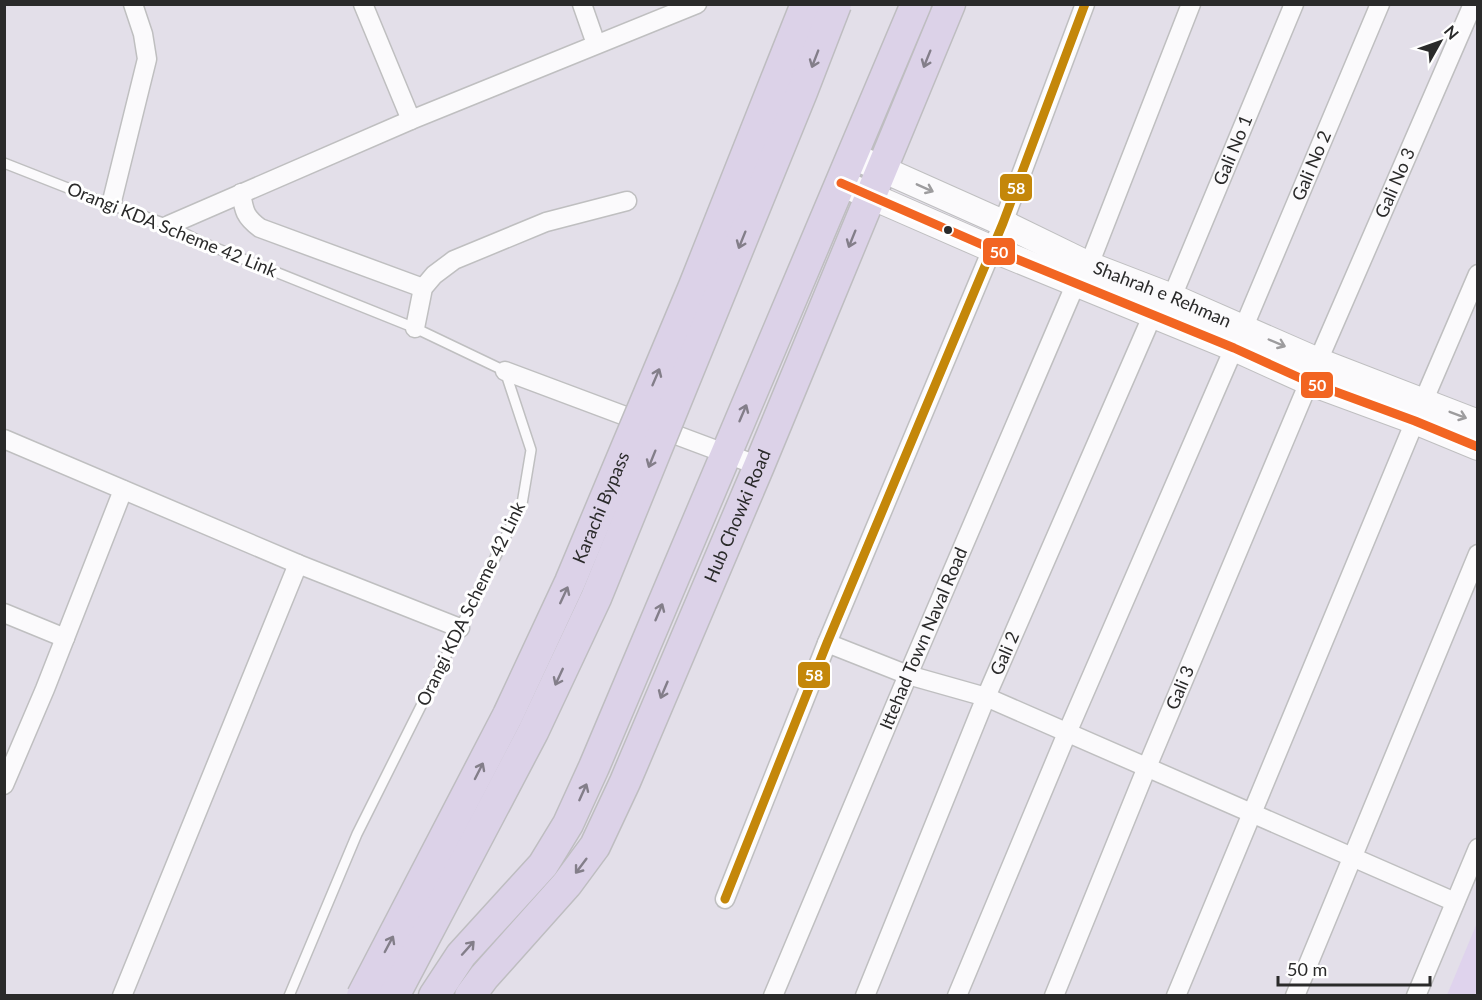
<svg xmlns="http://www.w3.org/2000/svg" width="1482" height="1000" font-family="Lato,sans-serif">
<rect width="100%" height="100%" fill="#e3dfe9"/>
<path fill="#dfd3ed" d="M1477 923V995H1447Z"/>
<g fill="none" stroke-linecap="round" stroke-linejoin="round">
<g stroke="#bfbfc0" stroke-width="12">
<path id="service" d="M4 163 111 205 169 225 201 242 415 328 505 371 531 450 522 504 357 834 289 996"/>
</g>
<g stroke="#bfbfc0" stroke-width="21">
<g id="minor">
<path d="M363 4 411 120"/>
<path d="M582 4 596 44"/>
<path d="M241 193C244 211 245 217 260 228L423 288"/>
<path d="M111 205 147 59 143 34 133 4"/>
<path d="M169 225 411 120 697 4"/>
<path d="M1089 265 1191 4"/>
<path id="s1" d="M1172 297 1294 4"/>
<path d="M415 328 423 288 434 275 454 260 546 222 627 201"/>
<path id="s2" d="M1243 329 1380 4"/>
<path id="s3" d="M1318 361 1473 4"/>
<path d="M505 371 759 466"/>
<path d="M1423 402 1478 274"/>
<path d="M4 439 298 564 460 628"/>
<path d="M4 613 65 638"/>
<path d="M827 643 908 675 986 697 1455 902"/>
<path d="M4 785 45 689 123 490"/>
<path d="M725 899 827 643 1003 223 1085 4"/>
<path d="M122 996 298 564"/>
<path id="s4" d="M773 996 908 675 1076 283"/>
<path id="s5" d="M865 996 986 697 1153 314"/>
<path d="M957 996 1067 733 1234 348"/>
<path id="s6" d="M1054 996 1147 767 1309 382"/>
<path d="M1176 996 1415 421"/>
<path d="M1295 996 1478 554"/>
<path d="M1416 996 1478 848"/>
</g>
</g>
<g stroke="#bfbfc0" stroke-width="28">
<g id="secondary">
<path id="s7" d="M853 156 1003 223 1089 265 1172 297 1318 361 1478 423"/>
<path d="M841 183 992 249 1234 348 1309 382 1415 421 1478 447"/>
</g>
</g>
<g stroke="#bebdc0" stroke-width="33">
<g id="trunk">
<path d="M434 996 461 955 543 865 568 824 594 767 916 4"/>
<path id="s8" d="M470 996 484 977 567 884 595 846 625 782 759 466 950 4"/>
</g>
</g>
<use href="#service" stroke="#fbfafc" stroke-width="9"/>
<use href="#minor" stroke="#fbfafc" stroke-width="18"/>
<use href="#secondary" stroke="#fbfafc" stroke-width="26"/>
<use href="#trunk" stroke="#dcd2e8" stroke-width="30"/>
<g stroke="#bebdc0" stroke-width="33" stroke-linecap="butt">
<g id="trunk-bridge">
<path id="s9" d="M362 996 508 715 570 582 694 286 806 4"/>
<path d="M394 996 533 732 596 598 802 92 836 4"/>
</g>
</g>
<use href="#trunk-bridge" stroke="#dcd2e8" stroke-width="30"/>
<g stroke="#fff" stroke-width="14">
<path id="bus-1" d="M841 183 992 249 1234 348 1309 382 1415 421 1478 447"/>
</g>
<g stroke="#fff" stroke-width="14">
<path id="bus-2" d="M725 899 827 643 1003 223 1085 4"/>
</g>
<use href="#bus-1" stroke="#f26522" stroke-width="9"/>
<use href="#bus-2" stroke="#c4870a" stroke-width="9"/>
</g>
<defs><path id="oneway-shaft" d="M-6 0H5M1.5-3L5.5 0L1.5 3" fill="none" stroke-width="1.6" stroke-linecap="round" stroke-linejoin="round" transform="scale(1.5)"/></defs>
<g stroke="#837e89">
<use href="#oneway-shaft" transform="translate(815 59) rotate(111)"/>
<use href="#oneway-shaft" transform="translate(927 59) rotate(112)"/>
<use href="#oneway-shaft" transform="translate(852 239) rotate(112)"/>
<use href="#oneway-shaft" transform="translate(742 240) rotate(112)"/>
<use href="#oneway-shaft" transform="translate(656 377) rotate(-67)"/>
<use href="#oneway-shaft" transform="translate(743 413) rotate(-67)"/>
<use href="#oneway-shaft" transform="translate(652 459) rotate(112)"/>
<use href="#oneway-shaft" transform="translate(564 595) rotate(-65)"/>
<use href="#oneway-shaft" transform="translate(659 612) rotate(-67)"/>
<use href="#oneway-shaft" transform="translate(559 677) rotate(115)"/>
<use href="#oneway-shaft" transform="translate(664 690) rotate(113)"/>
<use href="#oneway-shaft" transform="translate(479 771) rotate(-63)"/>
<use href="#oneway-shaft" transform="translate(583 792) rotate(-66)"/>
<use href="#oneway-shaft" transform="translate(581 866) rotate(127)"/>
<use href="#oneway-shaft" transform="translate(389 944) rotate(-62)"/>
<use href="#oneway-shaft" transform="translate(468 948) rotate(-48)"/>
</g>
<g stroke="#9d9c9e">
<use href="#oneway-shaft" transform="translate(925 188) rotate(24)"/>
<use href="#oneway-shaft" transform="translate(1277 343) rotate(23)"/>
<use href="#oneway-shaft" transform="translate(1458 415) rotate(21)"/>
</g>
<circle fill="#2a2a2a" stroke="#fff" stroke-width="2" cx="948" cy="230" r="5"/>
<g text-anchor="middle" stroke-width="6" stroke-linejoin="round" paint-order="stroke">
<g font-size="18" fill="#2a2a2a" stroke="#fff">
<text dy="6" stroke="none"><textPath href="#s1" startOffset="159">Gali No 1</textPath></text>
<text dy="6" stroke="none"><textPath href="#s2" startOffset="177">Gali No 2</textPath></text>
<text dy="6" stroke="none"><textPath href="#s3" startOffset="194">Gali No 3</textPath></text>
<text transform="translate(172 230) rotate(22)" y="6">Orangi KDA Scheme 42 Link</text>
<text dy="6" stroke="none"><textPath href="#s7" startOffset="339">Shahrah e Rehman</textPath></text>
<text dy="6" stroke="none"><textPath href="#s9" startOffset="544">Karachi Bypass</textPath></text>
<text dy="6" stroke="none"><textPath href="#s8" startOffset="555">Hub Chowki Road</textPath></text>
<text transform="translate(471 604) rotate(-64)" y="6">Orangi KDA Scheme 42 Link</text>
<text dy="6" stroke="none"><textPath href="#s4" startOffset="388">Ittehad Town Naval Road</textPath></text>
<text dy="6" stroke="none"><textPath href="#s5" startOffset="370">Gali 2</textPath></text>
<text dy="6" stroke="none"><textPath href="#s6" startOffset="333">Gali 3</textPath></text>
</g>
</g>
<g stroke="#fff" stroke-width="2">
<rect x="999" y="173" width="34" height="29" rx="6" fill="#c4870a"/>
<rect x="982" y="237" width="34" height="29" rx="6" fill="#f26522"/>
<rect x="1300" y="371" width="34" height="28" rx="6" fill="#f26522"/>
<rect x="797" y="661" width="34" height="28" rx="6" fill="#c4870a"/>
</g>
<g font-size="16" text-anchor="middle" font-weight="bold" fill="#fff">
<text x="1016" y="194">58</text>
<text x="999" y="258">50</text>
<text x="1317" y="391">50</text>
<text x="814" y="681">58</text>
</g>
<rect width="1482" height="1000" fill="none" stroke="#2a2a2a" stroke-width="12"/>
<g transform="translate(1440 42) rotate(50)" stroke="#ffffff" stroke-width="4.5" paint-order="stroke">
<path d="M0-4.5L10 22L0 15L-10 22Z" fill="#2a2a2a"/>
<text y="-9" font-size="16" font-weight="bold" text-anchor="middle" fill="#2a2a2a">N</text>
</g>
<path d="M1278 976v9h152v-9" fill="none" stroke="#2a2a2a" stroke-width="3"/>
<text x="1287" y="976" font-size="18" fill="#2a2a2a" stroke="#ffffff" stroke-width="4.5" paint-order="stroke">50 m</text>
</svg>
